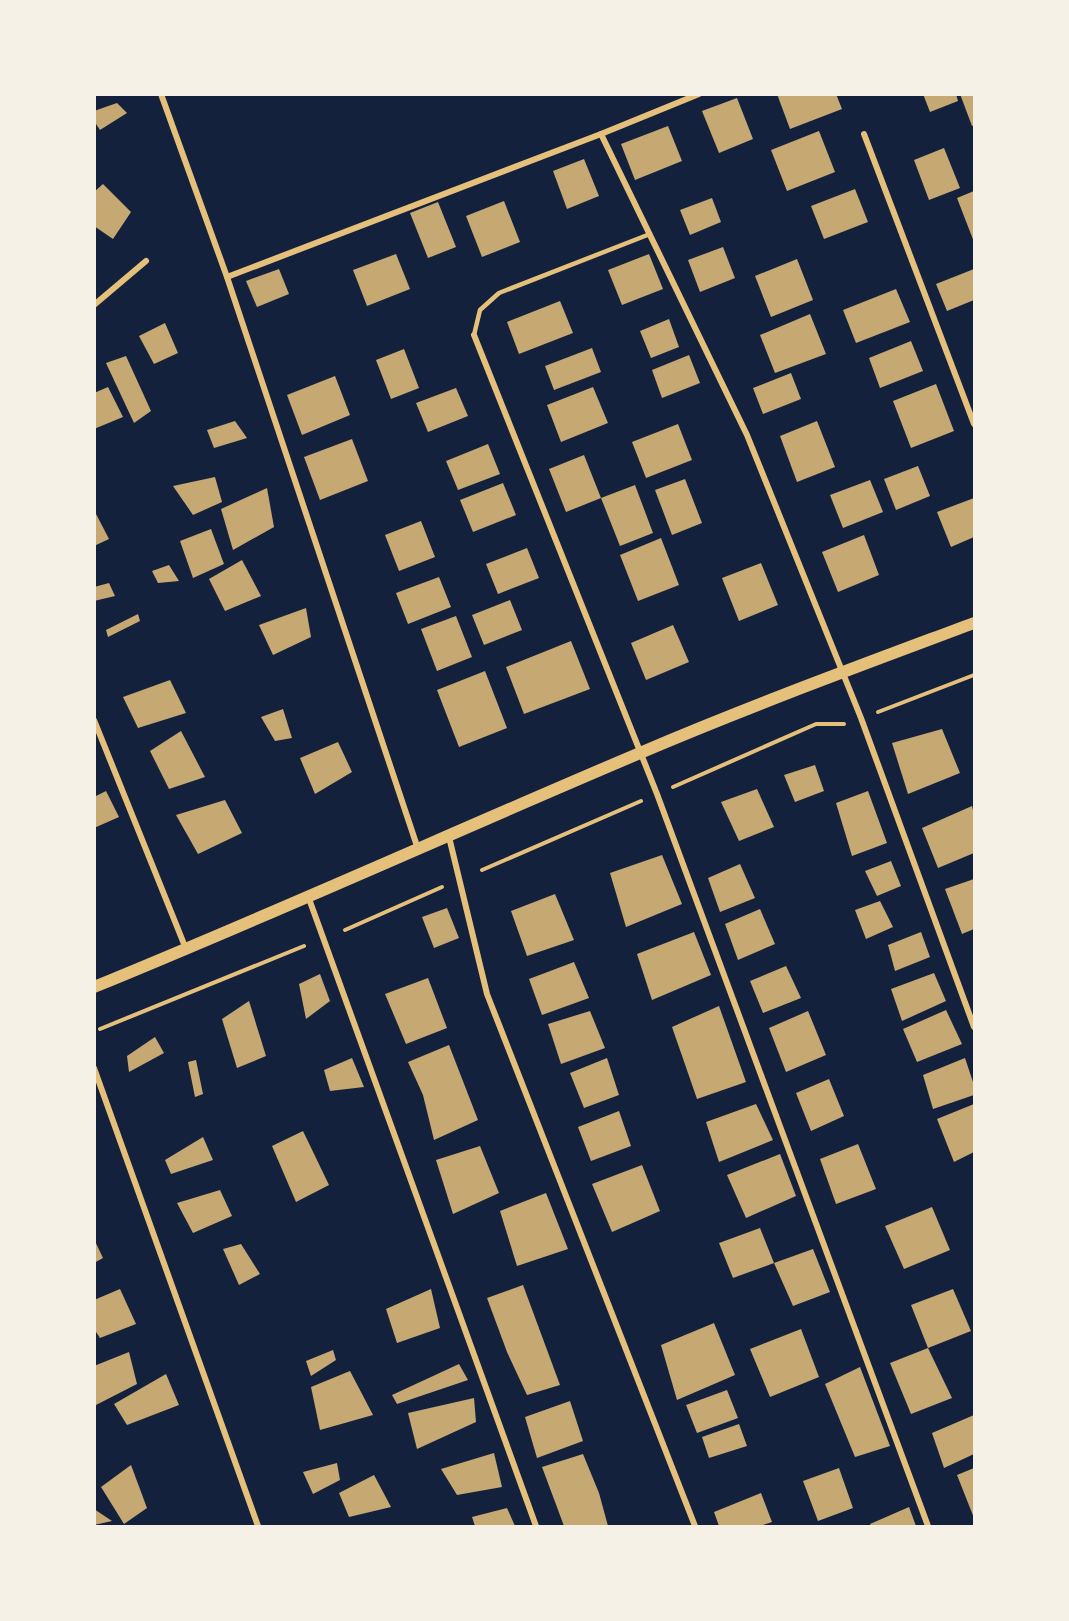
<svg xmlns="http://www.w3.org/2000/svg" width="1069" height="1621" font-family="'Fira Sans',sans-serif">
<rect width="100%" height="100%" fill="#14213d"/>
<g fill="#c6a872">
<path d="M777 94H836L842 109 790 129Z"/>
<path d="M923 94H956L958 101 930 112Z"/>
<path d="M960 94H974V125L972 126Z"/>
<path d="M737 98 753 139 719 153 702 111Z"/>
<path d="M117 103 127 113 100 130 94 121V111Z"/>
<path d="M668 126 682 161 635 180 621 144Z"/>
<path d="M819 131 835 172 787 191 771 150Z"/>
<path d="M944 148 960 188 929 200 914 160Z"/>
<path d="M584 159 599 196 567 209 553 171Z"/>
<path d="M103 184 131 212 113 239 94 226V192Z"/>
<path d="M855 189 868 222 824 239 811 206Z"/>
<path d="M974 191V242L957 198Z"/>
<path d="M712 198 721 222 690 235 680 210Z"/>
<path d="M504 201 520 242 482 257 466 216Z"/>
<path d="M438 202 456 247 428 258 410 213Z"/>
<path d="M723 247 735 278 700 292 688 260Z"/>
<path d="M396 254 410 289 367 306 353 270Z"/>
<path d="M649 254 663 289 622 305 608 270Z"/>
<path d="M797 259 813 300 771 317 755 276Z"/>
<path d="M279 269 289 294 257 307 246 281Z"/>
<path d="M974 269V300L947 311 936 284Z"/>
<path d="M896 289 910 322 856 343 843 310Z"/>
<path d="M560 301 573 333 519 354 507 322Z"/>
<path d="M810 314 826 354 775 373 760 335Z"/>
<path d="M669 319 679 347 651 358 640 331Z"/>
<path d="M165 323 178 353 154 364 139 336Z"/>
<path d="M911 341 923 371 880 388 869 358Z"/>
<path d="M592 348 601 372 554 390 545 366Z"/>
<path d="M404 349 419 388 391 399 376 360Z"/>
<path d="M689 355 700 383 662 398 652 370Z"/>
<path d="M126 356 151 411 134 423 106 363Z"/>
<path d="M791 373 801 399 763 414 753 388Z"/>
<path d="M335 376 350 415 302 435 287 395Z"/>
<path d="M936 384 954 431 911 448 893 401Z"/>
<path d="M108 387 123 417 94 429V393Z"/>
<path d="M593 387 608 423 561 442 547 405Z"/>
<path d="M456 388 468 416 428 432 416 403Z"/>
<path d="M235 421 247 438 214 448 207 430Z"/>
<path d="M817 421 835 467 797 482 780 436Z"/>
<path d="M678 424 692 460 646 478 632 442Z"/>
<path d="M352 439 368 481 320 500 304 457Z"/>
<path d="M488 444 500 474 458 490 446 461Z"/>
<path d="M584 455 601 498 566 512 549 469Z"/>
<path d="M918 466 930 496 896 510 884 479Z"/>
<path d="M215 477 222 502 193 515 173 486Z"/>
<path d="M685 479 702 523 672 535 655 490Z"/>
<path d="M870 480 883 512 843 528 830 495Z"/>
<path d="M503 483 516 515 473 532 460 500Z"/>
<path d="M635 485 653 533 620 546 601 498Z"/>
<path d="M267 488 274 527 233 550 221 509Z"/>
<path d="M974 498V537L951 547 937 512Z"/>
<path d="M94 510 109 539 94 546Z"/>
<path d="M421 521 435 557 399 571 385 535Z"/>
<path d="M211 529 224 564 193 578 180 541Z"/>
<path d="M864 535 879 575 838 592 822 552Z"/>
<path d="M661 538 679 585 638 601 620 555Z"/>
<path d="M527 548 539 578 498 594 486 564Z"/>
<path d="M242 560 261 596 225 611 209 579Z"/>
<path d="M761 563 778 605 739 621 722 578Z"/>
<path d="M169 565 179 581 158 583 152 571Z"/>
<path d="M439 577 451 607 408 624 396 593Z"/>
<path d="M109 583 115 596 94 601V587Z"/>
<path d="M510 600 522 630 484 645 472 615Z"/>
<path d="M306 608 311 637 273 655 259 625Z"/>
<path d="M138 614 140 621 108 637 106 630Z"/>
<path d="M456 616 472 657 437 671 421 629Z"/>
<path d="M673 625 689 662 646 680 631 643Z"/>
<path d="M571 641 590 689 524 714 506 667Z"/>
<path d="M485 671 507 728 459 747 437 690Z"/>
<path d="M170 680 186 713 138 728 123 697Z"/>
<path d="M283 709 292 738 275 741 261 717Z"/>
<path d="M942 729 960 773 908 794 892 743Z"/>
<path d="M181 731 205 777 169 789 150 751Z"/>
<path d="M338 742 352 772 315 794 300 758Z"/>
<path d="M815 765 824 791 795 802 784 775Z"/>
<path d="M757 789 774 827 739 841 721 802Z"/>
<path d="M106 791 119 817 94 828V797Z"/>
<path d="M868 791 887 843 852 856 836 803Z"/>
<path d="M225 800 242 833 198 854 176 815Z"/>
<path d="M972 806 974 814V853L938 868 922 828Z"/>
<path d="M662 855 682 904 626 927 610 873Z"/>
<path d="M891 861 901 886 877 896 865 871Z"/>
<path d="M740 864 755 898 720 912 708 878Z"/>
<path d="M974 879V929L962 934 945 889Z"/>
<path d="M555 894 574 940 527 956 511 911Z"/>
<path d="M880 901 893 927 866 939 855 910Z"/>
<path d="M447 908 459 938 434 948 422 917Z"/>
<path d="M760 909 775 944 738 960 725 924Z"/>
<path d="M694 932 711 975 652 1000 637 954Z"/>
<path d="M921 932 930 957 895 971 888 945Z"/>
<path d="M574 962 589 998 542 1015 529 979Z"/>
<path d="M786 966 801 998 763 1013 750 981Z"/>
<path d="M934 973 946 1001 902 1021 891 989Z"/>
<path d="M320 974 330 1001 306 1019 299 984Z"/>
<path d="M428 978 447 1028 406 1044 385 994Z"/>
<path d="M249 1001 266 1056 237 1068 222 1019Z"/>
<path d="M719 1006 746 1082 697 1099 672 1027Z"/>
<path d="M946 1010 962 1044 917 1062 903 1029Z"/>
<path d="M590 1011 605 1048 561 1064 548 1024Z"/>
<path d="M808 1011 826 1055 786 1072 769 1028Z"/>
<path d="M155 1037 164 1053 129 1072 127 1056Z"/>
<path d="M449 1045 478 1120 434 1140 423 1095 408 1062Z"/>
<path d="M352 1058 364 1087 330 1091 324 1070Z"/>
<path d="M607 1058 619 1095 584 1108 570 1073Z"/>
<path d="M965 1058 974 1085V1095L933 1109 923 1075Z"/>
<path d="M196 1060 203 1094 195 1097 188 1062Z"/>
<path d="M829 1079 844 1116 811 1131 796 1093Z"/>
<path d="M756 1104 773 1140 719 1162 706 1122Z"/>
<path d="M974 1104V1152L954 1162 937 1119Z"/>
<path d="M619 1111 631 1146 591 1161 578 1127Z"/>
<path d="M303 1131 329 1185 296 1202 272 1146Z"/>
<path d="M203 1137 213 1160 171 1174 165 1160Z"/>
<path d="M858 1144 876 1189 836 1204 820 1159Z"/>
<path d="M480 1146 499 1193 453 1214 436 1160Z"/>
<path d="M780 1154 796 1196 746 1218 727 1175Z"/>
<path d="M642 1165 660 1211 612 1232 592 1184Z"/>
<path d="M220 1190 232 1216 193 1233 177 1203Z"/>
<path d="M546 1193 568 1249 517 1266 500 1211Z"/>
<path d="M932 1207 950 1250 904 1269 885 1226Z"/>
<path d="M760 1228 774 1263 813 1249 830 1292 793 1306 774 1263 733 1278 719 1243Z"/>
<path d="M94 1239 103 1258 94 1263Z"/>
<path d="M241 1244 260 1274 239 1285 223 1249Z"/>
<path d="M523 1285 560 1385 527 1395 507 1352 487 1298Z"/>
<path d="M120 1289 136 1324 100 1338 94 1329V1300Z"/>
<path d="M431 1289 440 1328 397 1343 386 1309Z"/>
<path d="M953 1289 971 1331 928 1348 911 1305Z"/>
<path d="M714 1323 735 1375 677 1400 661 1345Z"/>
<path d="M801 1329 819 1377 770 1397 750 1349Z"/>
<path d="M928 1348 952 1398 911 1414 890 1363Z"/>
<path d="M333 1350 336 1360 311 1376 306 1361Z"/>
<path d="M129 1352 137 1384 96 1405 94 1366Z"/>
<path d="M459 1364 468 1380 397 1404 392 1395Z"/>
<path d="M860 1367 890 1446 855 1457 825 1384Z"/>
<path d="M350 1371 373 1415 320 1430 311 1387Z"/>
<path d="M166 1374 179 1405 127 1425 114 1404Z"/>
<path d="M727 1390 738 1418 697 1433 686 1405Z"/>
<path d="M474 1398 476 1422 417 1449 408 1413Z"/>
<path d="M570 1401 583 1441 537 1458 525 1417Z"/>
<path d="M974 1415V1454L944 1468 932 1433Z"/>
<path d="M739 1424 747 1446 709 1458 702 1437Z"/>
<path d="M494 1453 502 1487 457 1495 441 1469Z"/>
<path d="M583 1454 599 1493 608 1526H564L542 1467Z"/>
<path d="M337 1463 340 1480 313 1494 303 1472Z"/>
<path d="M131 1465 147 1508 124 1524 101 1487Z"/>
<path d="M839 1468 853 1508 818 1521 803 1481Z"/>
<path d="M974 1468V1518L957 1475Z"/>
<path d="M374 1475 391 1507 349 1517 339 1493Z"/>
<path d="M761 1493 772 1522 760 1526H719L714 1512Z"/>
<path d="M909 1507 916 1526H871L870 1524Z"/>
<path d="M507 1508 515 1526H475L472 1517Z"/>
<path d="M94 1509 112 1521 94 1525Z"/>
</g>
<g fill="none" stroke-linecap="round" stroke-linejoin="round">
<g stroke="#e5c07b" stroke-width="4">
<path d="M878 712 974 675"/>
<path d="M673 787 816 724H844"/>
<path d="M482 870 641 801"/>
<path d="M345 930 442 887"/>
<path d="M100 1029 304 946"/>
</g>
<path stroke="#e5c07b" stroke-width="4.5" d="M474 335 480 310 499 293 650 234"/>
<g stroke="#e5c07b" stroke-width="6">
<path d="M161 94 227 277 418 849"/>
<path d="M601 134 747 435 861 718 974 1027"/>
<path d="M864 134 974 424"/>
<path d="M227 277 601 134 699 94"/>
<path d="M94 305 146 261"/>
<path d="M474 335 657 794 928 1526"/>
<path d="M94 720 186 949"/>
<path d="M449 837 487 994 695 1526"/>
<path d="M308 896 536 1526"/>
<path d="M94 1068 258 1526"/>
</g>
<path stroke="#e5c07b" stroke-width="12" d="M94 987C278 912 458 830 640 753 750 706 862 665 974 623"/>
</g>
<rect width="1069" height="1621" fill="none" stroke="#f6f1e7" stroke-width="192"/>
</svg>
